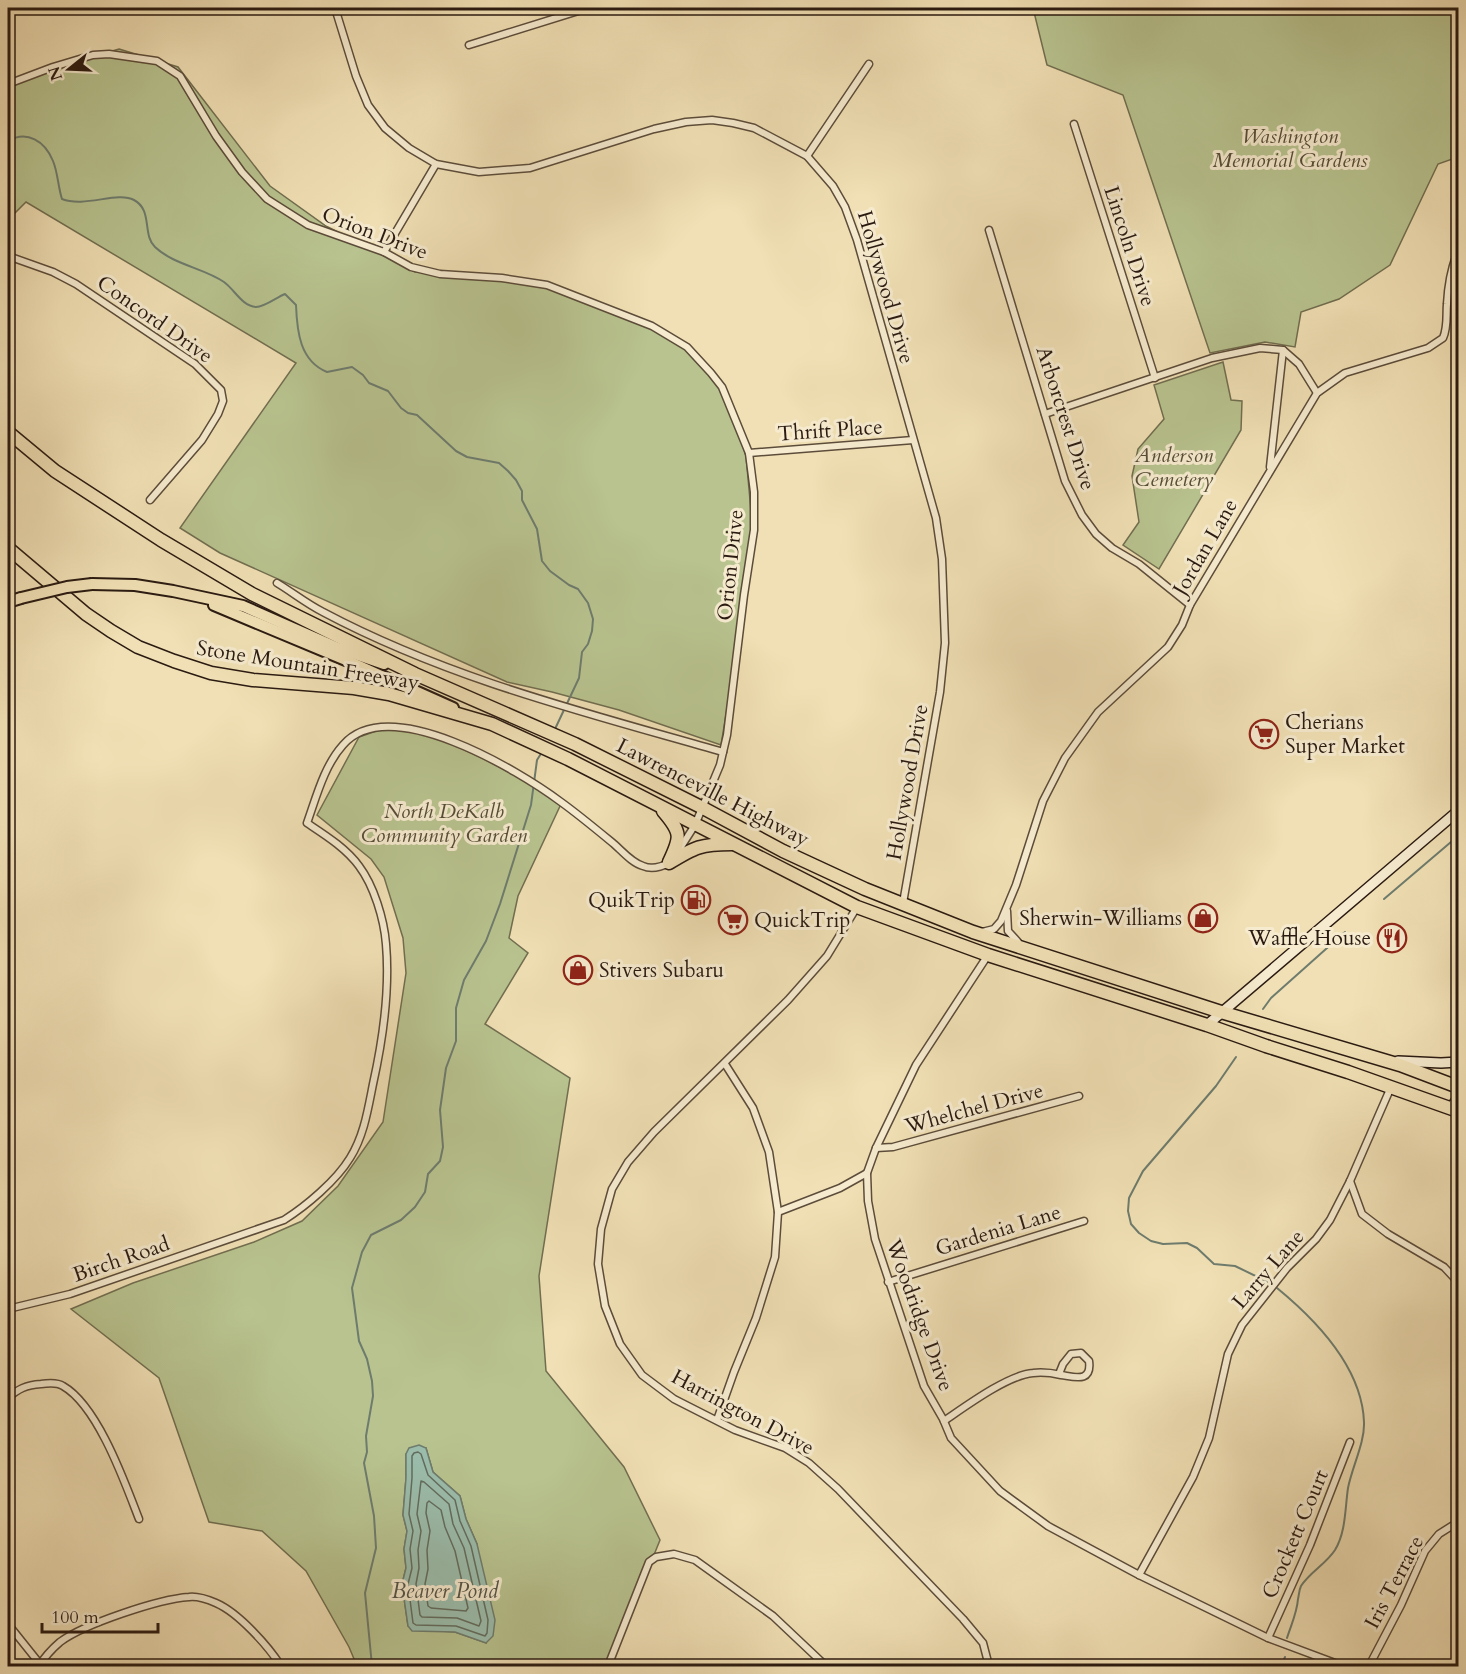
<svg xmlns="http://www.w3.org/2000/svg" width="1466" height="1674" font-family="Cardo,serif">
<rect width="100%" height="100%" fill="#f1e0b5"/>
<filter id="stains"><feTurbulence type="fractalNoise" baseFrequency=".00333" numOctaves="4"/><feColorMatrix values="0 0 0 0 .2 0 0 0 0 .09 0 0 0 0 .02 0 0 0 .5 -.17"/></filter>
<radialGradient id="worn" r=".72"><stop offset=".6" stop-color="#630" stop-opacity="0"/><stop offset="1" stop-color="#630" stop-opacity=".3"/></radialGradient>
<g fill="#b8c38f" stroke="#716e50" stroke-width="1.5" fill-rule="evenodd">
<path d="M1033 8H1458V157L1438 164 1390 265 1339 299 1301 312 1295 347 1265 342 1210 353 1123 95 1047 65Z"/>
<path d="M119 49 178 67 270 186 326 226 415 272 535 281 650 322 691 352 723 384 746 456 754 544 721 745 619 710 552 692 507 682 220 553 180 528 296 363 26 202 8 220V81Z"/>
<path d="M1223 362 1231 400 1242 401 1241 430 1159 569 1123 545 1139 522 1132 476 1138 449 1164 419 1154 385Z"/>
<path d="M385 728C401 731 419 732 435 738 480 754 522 778 561 804L518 896 509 938 528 953 485 1024 570 1078 539 1276 546 1371 624 1467 660 1540 609 1666H357L349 1647 306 1571 262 1531 209 1522 159 1378 71 1309 133 1283 254 1242 302 1221 338 1186 383 1122 406 973 403 938 384 877 371 859 317 815 359 737ZM426 1448 433 1472 460 1496 466 1519 477 1544 486 1643 455 1632 426 1630 408 1626 402 1584 406 1568 404 1549 407 1531 403 1515 406 1478V1454Z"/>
</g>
<path fill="#9bbdac" stroke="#6e7c6e" stroke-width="1.5" d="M419 1445 426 1448 433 1472 460 1496 466 1519 477 1544 495 1620 493 1636 486 1643 455 1632 412 1631 408 1626 402 1584 406 1568 404 1549 407 1531 403 1515 406 1478V1454L409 1448Z"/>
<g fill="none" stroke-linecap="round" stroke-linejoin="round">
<g stroke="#626c5e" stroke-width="1.5">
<path d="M418 1452 421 1454 428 1475 455 1500 460 1521 471 1546 488 1620 487 1633 485 1636 456 1626 416 1625 413 1623 408 1584 412 1568 410 1549 413 1531 409 1514 412 1478V1456L414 1453Z"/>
<path d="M421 1481 424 1482 449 1504 453 1524 464 1548 481 1621 479 1626 457 1618 422 1617 420 1615 416 1584 419 1568 418 1550 421 1531 417 1514Z"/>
<path d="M429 1501 441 1510 445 1527 455 1551 468 1608 466 1611 431 1608 428 1606 425 1584 428 1569 427 1550 430 1531 426 1513 427 1503Z"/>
</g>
<g stroke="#6e7c6e" stroke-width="2">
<path d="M8 141C27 130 45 141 53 161 58 173 58 187 62 199 85 208 117 191 134 200 153 210 142 235 155 247 174 265 204 268 224 282 235 290 242 306 256 307 265 307 277 297 285 294L296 305C297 332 300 361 327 372L352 367 363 375 369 383 388 391 401 408 408 413 417 415 456 451 467 457 499 463 508 471 516 480 522 491V500L537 529 542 561 550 571 569 585 578 589 588 603 593 619 592 631 588 644 582 652 579 678 555 729"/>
<path d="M1384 899 1458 836"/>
<path d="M1263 1009 1271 998 1345 932"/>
<path d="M1236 1057 1216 1086 1143 1171 1129 1198 1128 1211 1131 1224 1139 1233 1151 1241 1163 1244 1187 1243 1197 1248 1214 1264 1235 1266 1268 1282"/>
<path d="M1277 1288C1316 1320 1362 1367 1364 1422 1365 1442 1352 1467 1348 1488 1345 1508 1346 1532 1335 1550 1326 1564 1310 1572 1301 1586 1299 1590 1299 1595 1298 1599 1297 1613 1291 1625 1287 1638"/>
<path d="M372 1666 365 1593 376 1548 374 1516 364 1463 367 1452 366 1436 373 1396 372 1381 367 1359 359 1341 352 1288 362 1252 371 1235 401 1220 415 1207 425 1192 428 1174 440 1161 443 1147 440 1110 446 1068 456 1041V1008L464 980 486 941 500 904 531 805 537 760 542 752"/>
<path d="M1281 1666 1285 1657"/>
</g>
<g stroke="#5c4c3a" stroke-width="9">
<g id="street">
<path d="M335 8 356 76 368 105 385 128 409 148 436 164 479 172 530 168 654 129 686 122 712 120 733 123 754 128 807 156 833 186 845 207 857 240 936 518 942 559 945 643 940 692 903 903"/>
<path d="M469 45 588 8"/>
<path d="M8 84 53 67 93 55 109 54 157 61 180 76 216 136 242 172 267 199 308 225 384 252 411 267 440 274 502 278 547 285 652 326 687 347 711 373 722 387 749 453 754 492V530L744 595 727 735 720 765 695 825 679 850"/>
<path d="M1074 124 1155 378"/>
<path d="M807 156 869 64"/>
<path d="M989 230 1065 481 1082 515 1096 534 1112 548 1139 564 1190 605"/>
<path d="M384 252 436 164"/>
<path d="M8 256 53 272 76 284 195 364 221 390 223 401 218 414 202 440 150 500"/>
<path d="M1045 414 1212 358 1260 348 1283 350 1299 364 1317 393"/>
<path d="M749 453 913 440"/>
<path d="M1270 467 1283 350"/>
<path d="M277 583C292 592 307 604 323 612 449 679 587 713 723 752"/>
<path d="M857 907 827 956 788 1000 654 1132 628 1162 612 1189 601 1229 598 1264 605 1306 620 1344 642 1375 674 1399 735 1430 785 1448 809 1463 838 1489 963 1619 983 1643 989 1666"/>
<path d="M1007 911 1008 931 1018 942"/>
<path d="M982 932 994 929 1001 921 1016 885 1043 801 1065 758 1098 712 1168 647 1182 625 1190 605 1317 393 1345 373 1428 348 1443 338C1448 327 1446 315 1447 304 1448 285 1451 268 1458 251"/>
<path d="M988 955 916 1065 876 1148 867 1173 868 1201 875 1239 924 1386 943 1419 951 1438 1000 1491 1048 1526 1139 1575 1268 1638 1343 1666"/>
<path d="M876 1148 893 1147 1079 1096"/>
<path d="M1350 1181 1362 1214 1388 1234 1444 1267 1458 1282"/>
<path d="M778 1212 840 1188 867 1173"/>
<path d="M888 1282 1084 1221"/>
<path d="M8 1309 70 1294 284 1220C306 1206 336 1181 350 1158 364 1136 368 1109 373 1084 383 1039 390 990 386 944 384 919 374 886 359 866 346 848 325 835 307 823 316 798 324 766 343 745 389 692 518 770 561 802 579 815 597 830 614 844 622 851 632 863 643 866 652 870 661 867 669 863"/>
<path d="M8 1398C18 1389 26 1385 41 1384 48 1383 57 1382 63 1386 98 1406 125 1483 139 1519"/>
<path d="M717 1420 734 1372 756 1318 775 1257 778 1212 769 1152 753 1108 725 1064"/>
<path d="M944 1421C966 1406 1008 1375 1033 1373 1042 1372 1052 1373 1061 1375 1075 1377 1092 1383 1089 1361L1081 1353 1071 1354 1063 1364 1059 1374"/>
<path d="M1139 1575 1193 1477 1209 1438 1228 1354 1242 1325 1287 1268 1316 1239 1330 1220 1350 1181 1391 1087"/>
<path d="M8 1624 40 1664"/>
<path d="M1268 1638 1310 1545 1350 1442"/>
<path d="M39 1666C44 1658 53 1648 60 1642 84 1624 159 1599 189 1597 197 1596 209 1600 216 1603 239 1613 268 1646 281 1666"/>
<path d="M608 1666 649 1562 656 1557 674 1554 695 1560 773 1616 826 1666"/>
<path d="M1369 1666 1401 1605 1425 1551 1439 1534 1458 1522"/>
</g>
</g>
<g stroke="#2a1a11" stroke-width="12">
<g id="secondary">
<path d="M1207 1025 1458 811"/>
<path d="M1398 1061 1441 1063 1458 1062"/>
<path d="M1451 1108 1458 1098"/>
</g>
</g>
<g stroke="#2a1a11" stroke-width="14">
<g id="primary">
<path d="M92 584 135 585 173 591 243 606 338 648 384 664"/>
<path d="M8 602 21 598"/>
<path d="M214 605 348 661 453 708"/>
</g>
</g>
<g stroke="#2a1a11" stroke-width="15">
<g id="highway">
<path d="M8 432 55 471 161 540 252 594 415 674 575 744 703 808 783 851 865 889 973 932 1221 1012 1400 1065 1458 1087"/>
<path d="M8 548 86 614 111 631 138 647 174 661 211 673 253 680 354 688 389 694 492 724 568 759 857 907 988 955 1207 1025 1266 1046 1348 1072 1458 1111"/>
<path d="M663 811C682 833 681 837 669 862"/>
<path d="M669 863C695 847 701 844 732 844"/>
</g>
</g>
<use href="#street" stroke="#f6ebcf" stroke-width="6"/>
<use href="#secondary" stroke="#f6ebcf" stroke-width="9"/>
<use href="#primary" stroke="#f1e0b5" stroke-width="10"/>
<use href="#highway" stroke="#f1e0b5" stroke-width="12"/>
<g stroke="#2a1a11" stroke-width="14" stroke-linecap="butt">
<path id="primary-bridge" d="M21 598 67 587 92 584"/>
</g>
<use href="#primary-bridge" stroke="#f1e0b5" stroke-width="10"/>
</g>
<defs>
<g id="supermarket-ring" transform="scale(1.5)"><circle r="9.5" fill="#f6ebcf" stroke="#8f2418" stroke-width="1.5"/><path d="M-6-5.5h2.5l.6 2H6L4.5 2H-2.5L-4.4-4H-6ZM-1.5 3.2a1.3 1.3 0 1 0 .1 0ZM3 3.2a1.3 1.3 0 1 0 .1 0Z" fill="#8f2418"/></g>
<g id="fuel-ring" transform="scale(1.5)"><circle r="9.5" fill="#f6ebcf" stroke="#8f2418" stroke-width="1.5"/><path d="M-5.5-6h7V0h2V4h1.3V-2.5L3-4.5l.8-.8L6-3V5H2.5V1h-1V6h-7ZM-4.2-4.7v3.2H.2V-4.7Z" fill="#8f2418"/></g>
<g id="shop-ring" transform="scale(1.5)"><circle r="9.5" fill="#f6ebcf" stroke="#8f2418" stroke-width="1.5"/><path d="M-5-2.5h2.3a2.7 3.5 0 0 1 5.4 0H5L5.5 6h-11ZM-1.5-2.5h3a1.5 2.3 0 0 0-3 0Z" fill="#8f2418"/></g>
<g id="restaurant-ring" transform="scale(1.5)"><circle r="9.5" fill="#f6ebcf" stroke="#8f2418" stroke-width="1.5"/><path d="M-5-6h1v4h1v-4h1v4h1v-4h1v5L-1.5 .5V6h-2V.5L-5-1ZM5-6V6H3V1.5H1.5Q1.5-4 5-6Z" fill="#8f2418"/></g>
</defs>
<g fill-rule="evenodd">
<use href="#supermarket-ring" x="1264" y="734"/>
<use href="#fuel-ring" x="696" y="900"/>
<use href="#shop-ring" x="1203" y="918"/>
<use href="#supermarket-ring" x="733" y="920"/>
<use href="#restaurant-ring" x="1392" y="938"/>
<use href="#shop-ring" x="578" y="970"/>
</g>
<g text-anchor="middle" stroke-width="6" stroke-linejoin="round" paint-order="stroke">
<g font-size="21" font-style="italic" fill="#554d37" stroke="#f6ebcf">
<text x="1290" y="143">Washington<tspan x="1290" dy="24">Memorial Gardens</tspan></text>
<text x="1174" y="462">Anderson<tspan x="1174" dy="24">Cemetery</tspan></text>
<text x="444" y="818">North DeKalb<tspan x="444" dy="24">Community Garden</tspan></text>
</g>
<g font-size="21" fill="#2a1a11" stroke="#f6ebcf">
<text transform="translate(375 233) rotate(21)" y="7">Orion Drive</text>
<text transform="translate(1130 246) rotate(72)" y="7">Lincoln Drive</text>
<text transform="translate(886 287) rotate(74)" y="7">Hollywood Drive</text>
<text transform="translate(155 319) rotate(35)" y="7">Concord Drive</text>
<text transform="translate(1066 418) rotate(72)" y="7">Arborcrest Drive</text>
<text transform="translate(830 430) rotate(-4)" y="7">Thrift Place</text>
<text transform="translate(1205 547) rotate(-60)" y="7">Jordan Lane</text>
<text transform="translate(730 565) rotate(-84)" y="7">Orion Drive</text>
<text transform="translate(308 665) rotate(9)" y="7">Stone Mountain Freeway</text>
<text transform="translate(907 782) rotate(-80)" y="7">Hollywood Drive</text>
<text transform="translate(713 792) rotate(27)" y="7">Lawrenceville Highway</text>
<text transform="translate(974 1108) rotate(-15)" y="7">Whelchel Drive</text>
<text transform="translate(998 1230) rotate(-17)" y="7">Gardenia Lane</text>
<text transform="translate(121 1259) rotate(-19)" y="7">Birch Road</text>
<text transform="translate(1268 1269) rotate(-49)" y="7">Larry Lane</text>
<text transform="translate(920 1315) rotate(70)" y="7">Woodridge Drive</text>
<text transform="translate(743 1412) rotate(28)" y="7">Harrington Drive</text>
<text transform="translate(1295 1534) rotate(-67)" y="7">Crockett Court</text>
<text transform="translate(1394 1582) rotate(-62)" y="7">Iris Terrace</text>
</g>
<g font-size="21" fill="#2a1a11" stroke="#f6ebcf" text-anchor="start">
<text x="1285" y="729">Cherians<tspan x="1285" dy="24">Super Market</tspan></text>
<text x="675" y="907" text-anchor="end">QuikTrip</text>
<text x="1182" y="925" text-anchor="end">Sherwin-Williams</text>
<text x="754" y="927">QuickTrip</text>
<text x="1371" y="945" text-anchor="end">Waffle House</text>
<text x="599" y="977">Stivers Subaru</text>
</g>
<g font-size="22" font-style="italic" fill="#525347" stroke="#f6ebcf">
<text x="445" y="1598">Beaver Pond</text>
</g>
</g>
<rect width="1466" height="1674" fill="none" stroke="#f1e0b5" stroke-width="30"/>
<rect x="9" y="9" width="1448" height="1656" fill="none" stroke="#2a1a11" stroke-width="3"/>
<rect x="15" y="15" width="1436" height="1644" fill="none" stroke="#2a1a11" stroke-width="1.5"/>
<g transform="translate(69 69) rotate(252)" stroke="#f6ebcf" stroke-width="4.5" paint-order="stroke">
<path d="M0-4.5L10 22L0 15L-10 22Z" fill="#2a1a11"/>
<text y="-9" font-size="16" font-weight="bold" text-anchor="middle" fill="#2a1a11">N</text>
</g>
<path d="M42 1623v9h116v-9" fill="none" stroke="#2a1a11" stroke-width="3"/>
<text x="51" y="1623" font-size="18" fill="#2a1a11" stroke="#f6ebcf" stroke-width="4.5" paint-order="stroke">100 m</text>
<rect width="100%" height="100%" filter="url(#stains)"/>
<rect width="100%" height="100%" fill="url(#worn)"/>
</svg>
